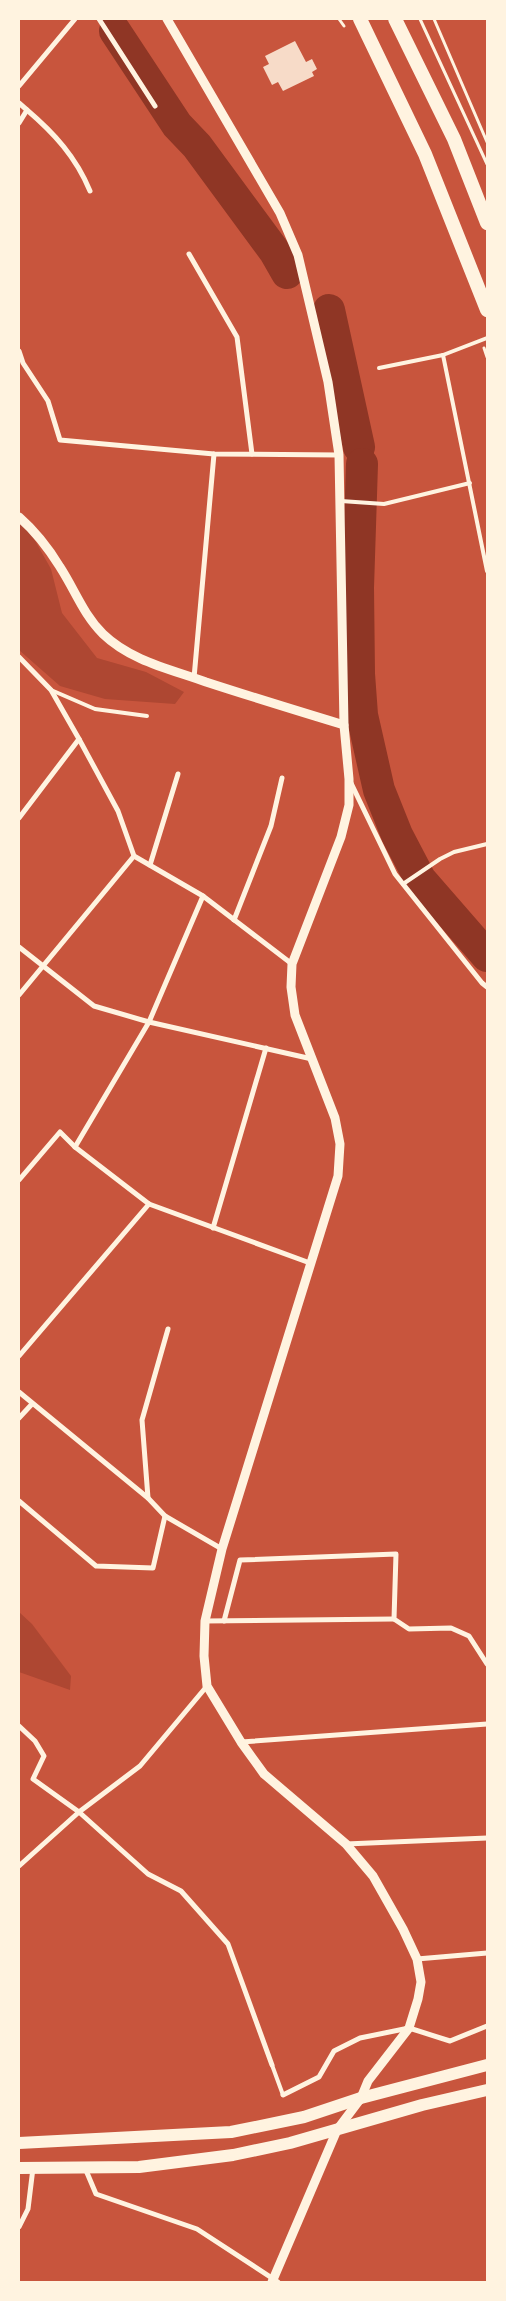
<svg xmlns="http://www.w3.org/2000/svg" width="506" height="2301" font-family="Inter,sans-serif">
<rect width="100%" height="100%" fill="#c8553d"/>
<g fill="#ae4732">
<path d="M19 512 51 569 62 613 97 658 146 672 184 692 175 704 105 699 60 686 19 650Z"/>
<path d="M19 1612 32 1624 71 1676 70 1690 19 1672Z"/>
</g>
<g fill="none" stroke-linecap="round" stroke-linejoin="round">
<g stroke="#8f3625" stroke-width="32">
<path d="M115 31 177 125 197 146 275 252 287 273"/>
<path d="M329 310 359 447"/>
<path d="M362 464 358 588 359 674 362 715 379 790 397 835 420 879 487 956"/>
</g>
</g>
<path fill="#f7dbc8" d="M295 41 306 62 312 59 317 69 312 72 314 76 283 91 278 82 272 85 263 67 269 64 265 56Z"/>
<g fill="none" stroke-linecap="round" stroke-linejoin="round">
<g stroke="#fff3e0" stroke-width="3">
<path d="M339 19 344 26"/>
<path d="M420 19 487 164"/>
<path d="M434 19 487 142"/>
<path d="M484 348 487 357"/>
</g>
<g stroke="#fff3e0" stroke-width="4">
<path d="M443 355 487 571"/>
<path d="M379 368 443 355 487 338"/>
<path d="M341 501 384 504 470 483"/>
<path d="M51 690 95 709 147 716"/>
<path d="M403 884 440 859 454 852 487 844"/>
<path d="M272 2065 283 2095"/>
</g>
<g stroke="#fff3e0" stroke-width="5">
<path d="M99 19 155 106"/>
<path d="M19 86 75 19"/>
<path d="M19 103 27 110 19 123"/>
<path d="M27 110C54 133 76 157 90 191"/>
<path d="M189 254 237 337 252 454"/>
<path d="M19 351 23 363 48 401 60 440 214 454 339 455"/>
<path d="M19 657 51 690 79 739 118 811 134 856 203 896 292 964"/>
<path d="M194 678 214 454"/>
<path d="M350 781 395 874 482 983 487 987"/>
<path d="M19 818 79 739"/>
<path d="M150 865 178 774"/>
<path d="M234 920 271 826 282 778"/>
<path d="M19 947 94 1006 149 1022 312 1059"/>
<path d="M19 995 134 856"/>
<path d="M75 1147 149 1022 203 896"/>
<path d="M19 1180 60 1132 75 1147 149 1204 310 1263"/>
<path d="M213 1228 266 1048"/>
<path d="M19 1356 149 1204"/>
<path d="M19 1392 148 1498 165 1516 222 1549"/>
<path d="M19 1418 32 1404"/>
<path d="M148 1498 142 1420 168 1329"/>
<path d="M19 1501 96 1566 153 1568 165 1516"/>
<path d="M205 1621 394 1619"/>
<path d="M224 1621 240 1560 396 1554 394 1619 409 1629 451 1628 469 1636 487 1664"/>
<path d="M19 1726 35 1741 44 1756 33 1779 79 1812 148 1874 181 1891 228 1944 272 2065"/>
<path d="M241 1742 487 1724"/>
<path d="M346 1844 487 1838"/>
<path d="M19 1866 79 1812 140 1766 207 1686"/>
<path d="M417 1959 487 1953"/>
<path d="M283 2095 319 2077 334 2051 360 2038 409 2028 450 2041 487 2026"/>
<path d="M85 2168 96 2194 197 2229 278 2282"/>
<path d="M19 2227 28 2209 33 2168"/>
</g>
<g stroke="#fff3e0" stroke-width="9">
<path d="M167 19 280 213 298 255 328 382 339 455 344 725 349 779V805L341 837 292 964 291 987 295 1015 335 1118 340 1144 338 1176 222 1549 205 1621 204 1656 207 1686 241 1742 264 1774 346 1844 373 1876 403 1929 417 1959 421 1982 418 1999 409 2028 368 2081 361 2098 337 2130 272 2282"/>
<path d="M19 517C35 531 49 549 60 567 75 590 83 614 103 634 131 661 170 669 206 682 252 697 298 711 344 725"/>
</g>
<g stroke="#fff3e0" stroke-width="12">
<path d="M19 2143 231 2132 304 2117 361 2098 487 2065"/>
<path d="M19 2168 139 2167 233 2155 290 2143 422 2105 487 2090"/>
</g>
<g stroke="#fff3e0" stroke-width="14">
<path d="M360 19 425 154 487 310"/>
<path d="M395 19 454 139 487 223"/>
</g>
</g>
<rect width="506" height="2301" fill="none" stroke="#fff3e0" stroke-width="40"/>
</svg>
